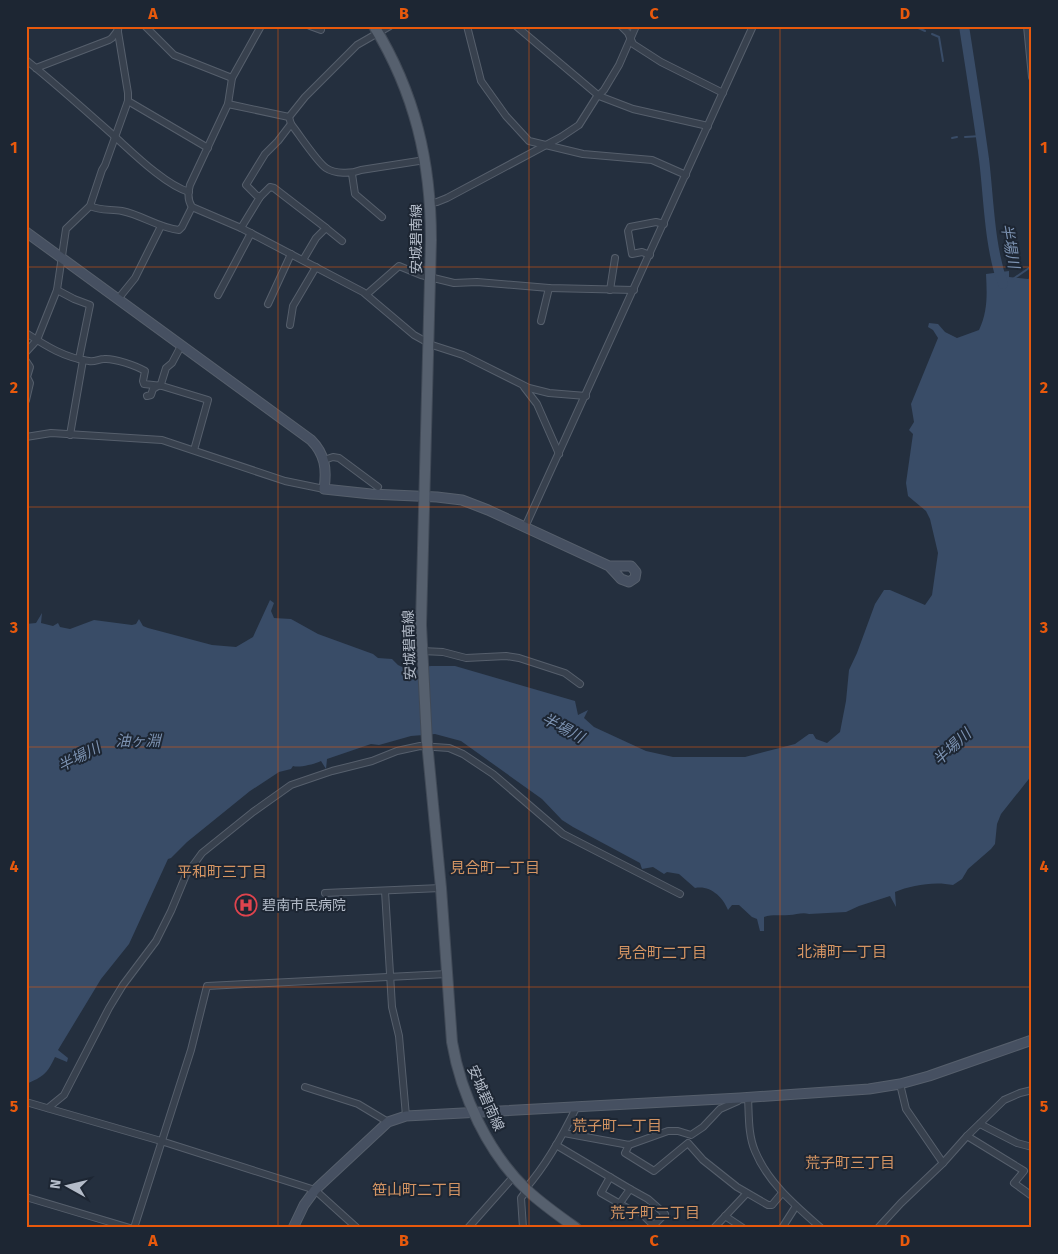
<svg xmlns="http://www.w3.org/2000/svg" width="1058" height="1254" font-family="'Fira Sans','Noto Sans JP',sans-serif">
<rect width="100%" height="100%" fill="#242f3e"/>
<path fill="#394c67" d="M1009 271V277L1028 279 1032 277V775L1001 814 997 824 995 844 991 849 968 869 962 879 953 885C935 881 911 885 895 892L896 907 890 896 859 906 846 912 809 914C802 912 796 915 789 915 779 916 773 914 764 917V931H760L757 919 752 917 739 905H732L728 910C723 897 710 885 695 888L679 874 667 872 664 874 653 867 642 869 640 863 573 827 562 820 542 799 461 741 435 734 411 736 379 745 371 744 327 759 326 769 321 761C315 764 299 768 293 766L291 769 279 772 250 791 187 842 171 858 168 859 129 944 101 979 58 1050 68 1058 67 1062 55 1057C47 1074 43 1077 26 1084V624L36 623 42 613 41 623 53 626 58 623 60 627 70 629 94 620 132 625 136 624 139 619 143 626 148 628 212 645 236 647 253 637 270 600 274 603 271 611 274 618 291 619 318 634 373 654 378 658 392 659 398 665 406 669 431 666H455L575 701 578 715 588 710 584 718 594 727 646 751 673 757H745L795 744 809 734H813L816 739 827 743 840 732 846 701 849 670 857 653 875 604 884 590H890L925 605 932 595 938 553 930 519 926 511 908 496 906 483 913 434 909 430 914 422 911 404 938 338 933 330 928 327 929 323 938 324 945 332 957 338 979 330C988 311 987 294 986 274Z"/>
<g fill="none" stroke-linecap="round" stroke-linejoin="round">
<g stroke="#394c67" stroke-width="2">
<path d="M914 26 925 31"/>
<path d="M932 34 939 37 943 61"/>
<path d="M965 137 981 136"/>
<path d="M952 138 957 137"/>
<path d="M1013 279 1032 266"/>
</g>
<path stroke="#394c67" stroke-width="10" d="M964 26C971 71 978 115 984 159 989 200 989 245 1003 284"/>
<g stroke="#565f6c" stroke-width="8">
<g id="street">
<path d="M145 26 174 55 232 78"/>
<path d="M261 26 232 78 228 104 190 185C188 192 188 201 192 207L241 228 363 292 414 335 432 345 463 355 529 388 549 393 586 396"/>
<path d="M310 26 321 30"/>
<path d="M467 26 481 81 506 116 529 141 583 154 652 160 686 175"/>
<path d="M516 26 599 96 633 109 708 126"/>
<path d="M621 26 628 33 633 44 661 62 723 93"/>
<path d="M1027 26 1032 77"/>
<path d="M26 60C56 84 85 110 113 135 132 152 165 185 189 192"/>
<path d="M36 68 109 40 112 38 118 30"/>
<path d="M128 101 208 148"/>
<path d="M228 104 289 117"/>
<path d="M289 117 291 124C299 134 317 162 326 168 335 174 351 174 361 170L425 160"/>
<path d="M289 117 305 97 357 45 390 26"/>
<path d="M352 174 355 194 382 217"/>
<path d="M260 197 256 195 246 185 265 154 278 141 291 124"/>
<path d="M430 203 437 202 447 198 561 137 579 125 596 98 604 90 619 65 636 26"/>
<path d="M90 206C100 211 111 209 122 211 142 215 159 228 179 230L182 227 192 207"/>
<path d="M241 228 260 197 270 187 274 188 326 228 316 238 303 260"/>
<path d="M326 228 342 241"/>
<path d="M650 255 642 252 632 254 628 231 630 227 656 222 664 224"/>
<path d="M57 290 74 299 90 305 79 359"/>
<path d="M610 290 615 258"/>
<path d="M367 294 399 266 421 275 454 283 477 282 549 288 634 290"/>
<path d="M218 295 251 233"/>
<path d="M118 299 135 278 161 226"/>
<path d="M268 304 291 254"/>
<path d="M541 321 549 288"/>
<path d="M290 325 293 306 316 267"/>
<path d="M26 333C46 346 65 358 89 361 95 362 99 359 104 359 114 358 137 366 145 371L143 381 144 384 162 386 208 400 194 450"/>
<path d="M26 352 37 340 57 290 66 229 90 206 102 170 105 165 128 101V93L117 26"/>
<path d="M26 361 30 367 27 377 30 383 26 400"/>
<path d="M524 387 537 404 559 454"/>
<path d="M147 396 151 395 153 389 161 384 166 368 172 363 181 346"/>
<path d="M70 435 83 360"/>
<path d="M26 437 51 433 162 440 285 481 324 489"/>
<path d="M324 460 333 457 339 458 378 487"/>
<path d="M525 527 753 26"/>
<path d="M422 651 443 652 466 658 506 656 519 658 565 673 580 684"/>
<path d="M385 891 392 1007 399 1036 406 1116"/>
<path d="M325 893 441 888"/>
<path d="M900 1084 906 1109 943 1163"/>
<path d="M305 1087 358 1104 388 1122"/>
<path d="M748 1097C749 1115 748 1135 755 1151 768 1183 796 1206 821 1228"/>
<path d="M26 1102 161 1141 315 1190 357 1228"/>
<path d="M48 1108 64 1095 109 1008 123 985 156 941 171 911 186 875 202 853 253 812 291 785 332 771 372 761 397 751 420 746 449 748 463 754 493 774 563 834 680 894"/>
<path d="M980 1124 1017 1143 1032 1147"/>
<path d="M564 1133 629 1145 668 1131H678L691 1135 703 1127 720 1109 738 1101 740 1098"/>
<path d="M967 1136 1024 1171 1014 1183 1032 1196"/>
<path d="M556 1145 630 1189 620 1203"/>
<path d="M629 1145 625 1153 654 1171 688 1143 703 1160 737 1187 768 1205H772L782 1193"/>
<path d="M610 1177 601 1193 629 1209 639 1211 652 1224 656 1223 665 1214 648 1199 630 1189"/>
<path d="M526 1188C547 1164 563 1135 577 1106"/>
<path d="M26 1197 130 1228"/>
<path d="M725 1216 743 1228"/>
<path d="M134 1228 191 1050 207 986 447 974"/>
<path d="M468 1228 515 1175"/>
<path d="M523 1228 521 1198 527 1190"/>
<path d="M714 1228 746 1194"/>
<path d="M782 1228 796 1206"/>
<path d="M878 1228 901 1203 943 1163 967 1136 1004 1100 1020 1093 1032 1090"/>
</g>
</g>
<g stroke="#565f6c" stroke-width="11">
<g id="secondary">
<path d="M26 232 311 440C325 454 327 469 324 489L371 494 437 497 462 500 488 510 609 566H631L636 572 635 578 629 582 621 579 609 566"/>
<path d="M293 1228 304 1205 315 1190 388 1122 406 1116 740 1098 869 1089 900 1084 929 1076 1032 1040"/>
</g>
</g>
<g stroke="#414a57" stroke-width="12">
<path id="primary" d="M374 26C415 93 431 162 431 240L421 625 427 742 441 888 452 1042C461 1095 488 1153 527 1190 542 1204 559 1216 576 1228"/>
</g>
<use href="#street" stroke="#38414e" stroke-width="6"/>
<use href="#secondary" stroke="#465061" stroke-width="9"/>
<use href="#primary" stroke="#56606e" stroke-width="10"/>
</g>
<path fill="none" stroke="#e8590c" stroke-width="1" stroke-opacity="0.55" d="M278 26V1228M529 26V1228M780 26V1228M26 267H1032M26 507H1032M26 747H1032M26 987H1032"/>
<defs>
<g id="hospital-ring" transform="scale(1.125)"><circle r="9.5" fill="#1d2633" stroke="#e0444e" stroke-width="1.5"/><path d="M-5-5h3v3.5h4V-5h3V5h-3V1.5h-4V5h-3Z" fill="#e0444e"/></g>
</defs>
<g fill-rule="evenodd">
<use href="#hospital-ring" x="246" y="905"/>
</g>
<g text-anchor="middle" stroke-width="4" stroke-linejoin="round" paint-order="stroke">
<g font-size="14" fill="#b4bcc9" stroke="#1d2633">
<text transform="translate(416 239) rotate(-90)" y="5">安城碧南線</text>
<text transform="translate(409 645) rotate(-92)" y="5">安城碧南線</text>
<text transform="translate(486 1098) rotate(66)" y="5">安城碧南線</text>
</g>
<g font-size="14" fill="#b4bcc9" stroke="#1d2633" text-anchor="start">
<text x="262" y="910">碧南市民病院</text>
</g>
<g font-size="15" font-style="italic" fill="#7c92b1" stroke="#1d2633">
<text transform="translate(1010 246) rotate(80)" y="5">半場川</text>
<text transform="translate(563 728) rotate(28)" y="5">半場川</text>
<text x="138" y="746">油ヶ淵</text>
<text transform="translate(952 747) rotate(-43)" y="5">半場川</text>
<text transform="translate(79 757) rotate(-27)" y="5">半場川</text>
</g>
<g font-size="15" fill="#d59563" stroke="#1d2633">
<text x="495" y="873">見合町一丁目</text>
<text x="222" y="877">平和町三丁目</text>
<text x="842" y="957">北浦町一丁目</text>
<text x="662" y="958">見合町二丁目</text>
<text x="617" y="1131">荒子町一丁目</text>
<text x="850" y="1168">荒子町三丁目</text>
<text x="417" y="1195">笹山町二丁目</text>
<text x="655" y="1218">荒子町二丁目</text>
</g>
</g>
<rect width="1058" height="1254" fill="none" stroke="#1d2633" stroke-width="55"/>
<g transform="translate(68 1186) rotate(278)" stroke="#1d2633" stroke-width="4" paint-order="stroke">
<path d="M0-4L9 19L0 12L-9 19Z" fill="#b4bcc9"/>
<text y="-8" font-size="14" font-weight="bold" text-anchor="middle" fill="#b4bcc9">N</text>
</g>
<rect x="28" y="28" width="1002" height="1198" fill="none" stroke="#e8590c" stroke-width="2"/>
<g font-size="16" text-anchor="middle" font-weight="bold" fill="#e8590c">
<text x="153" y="19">A</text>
<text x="404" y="19">B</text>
<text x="654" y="19">C</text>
<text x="905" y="19">D</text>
<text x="14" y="153">1</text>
<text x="1044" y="153">1</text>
<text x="14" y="393">2</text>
<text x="1044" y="393">2</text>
<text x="14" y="633">3</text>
<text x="1044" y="633">3</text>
<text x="14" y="872">4</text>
<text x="1044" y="872">4</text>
<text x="14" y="1112">5</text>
<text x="1044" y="1112">5</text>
<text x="153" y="1246">A</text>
<text x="404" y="1246">B</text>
<text x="654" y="1246">C</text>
<text x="905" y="1246">D</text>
</g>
</svg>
